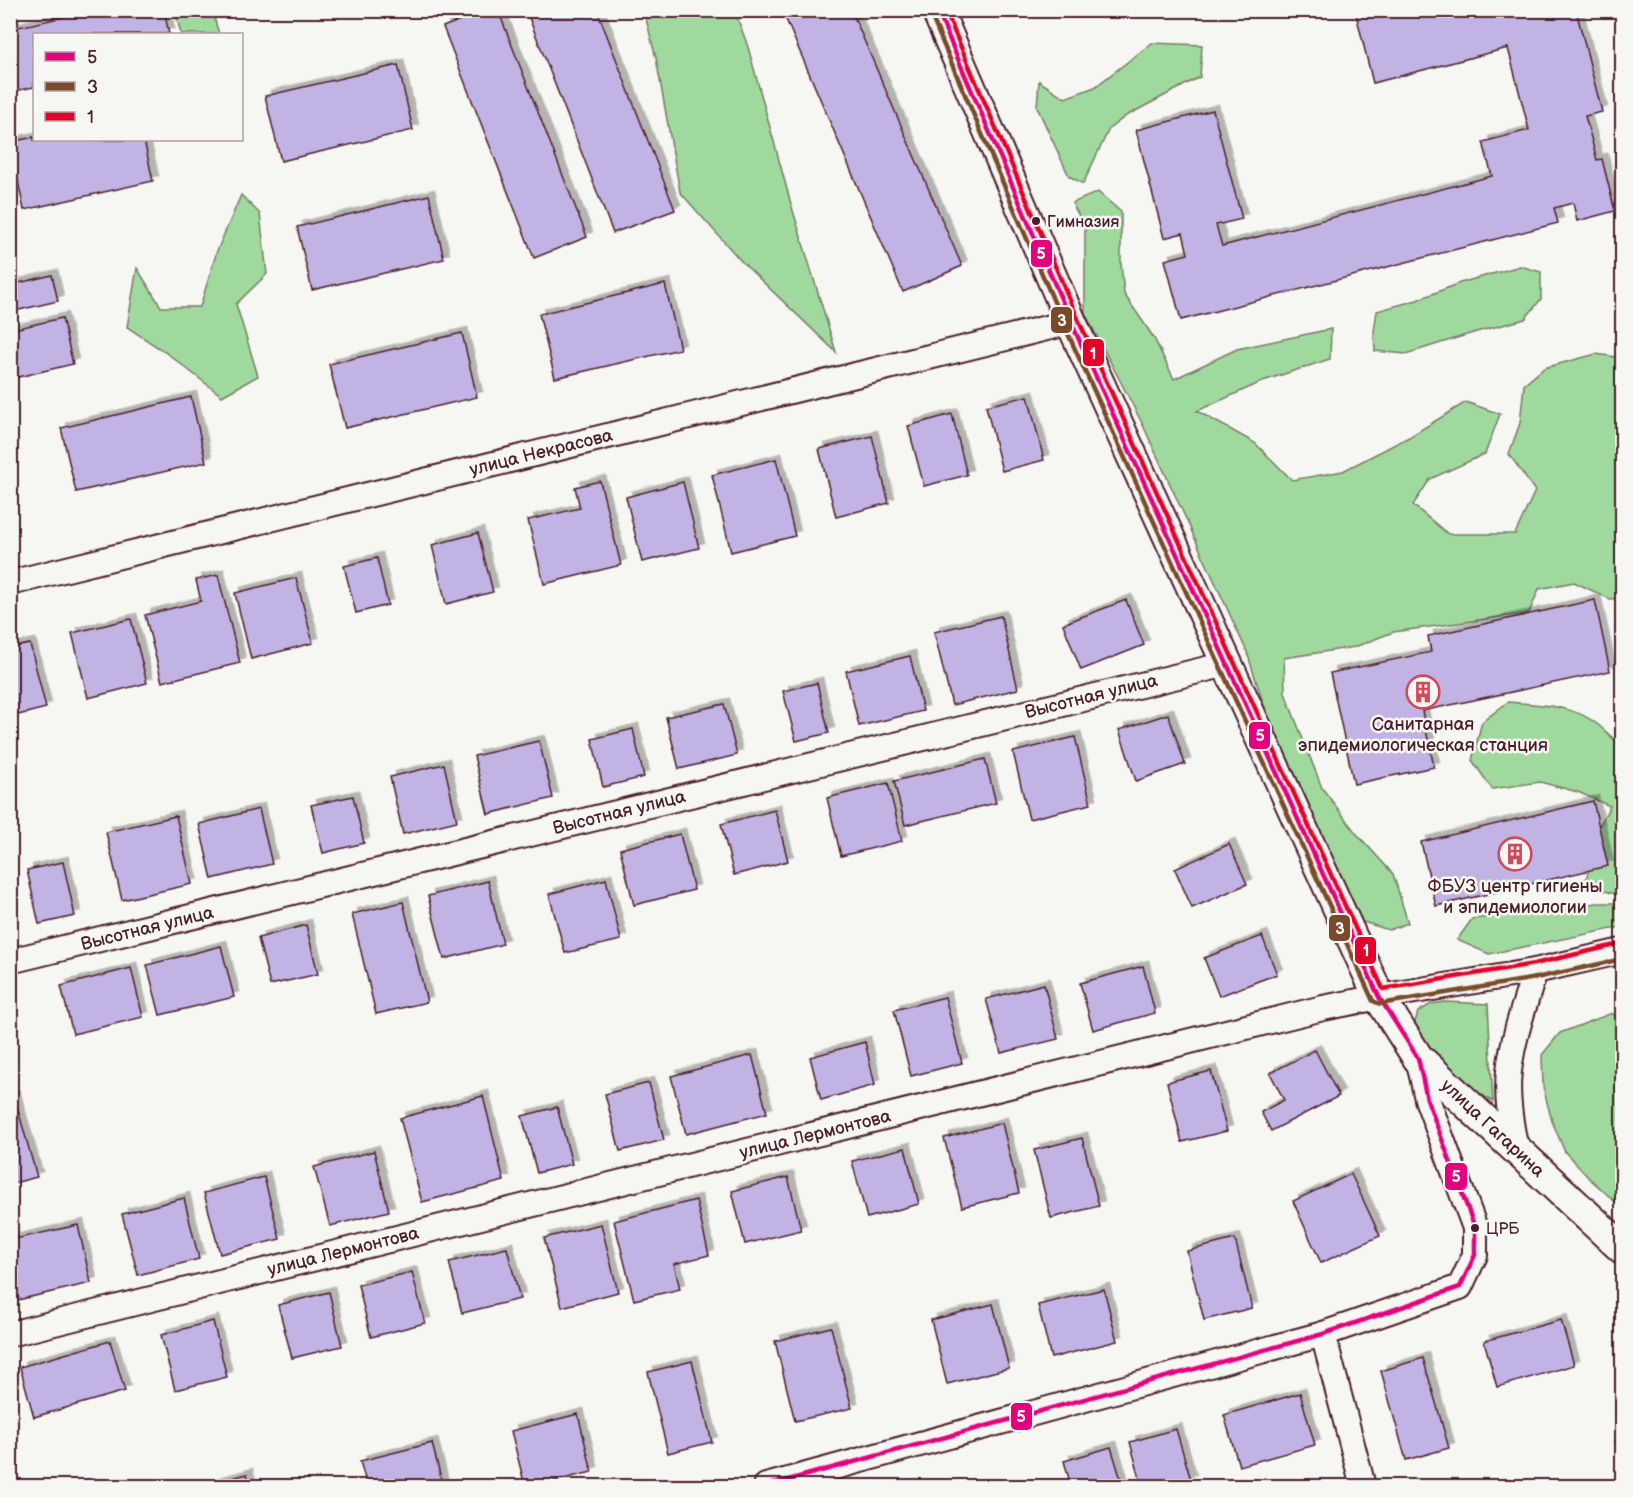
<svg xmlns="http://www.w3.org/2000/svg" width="1633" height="1497" font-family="'Balsamiq Sans',sans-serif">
<defs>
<filter id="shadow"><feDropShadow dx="5.5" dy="-5.5" stdDeviation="0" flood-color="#0004"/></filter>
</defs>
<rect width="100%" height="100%" fill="#f6f6f2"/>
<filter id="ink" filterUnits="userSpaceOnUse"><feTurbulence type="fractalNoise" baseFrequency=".0167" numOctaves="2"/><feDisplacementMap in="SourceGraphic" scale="12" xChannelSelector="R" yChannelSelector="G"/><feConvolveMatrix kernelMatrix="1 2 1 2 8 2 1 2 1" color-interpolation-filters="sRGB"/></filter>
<g filter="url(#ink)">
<g fill="#a0d99e" stroke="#757c64" stroke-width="1.5">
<path d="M175 11H212L219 34H181Z"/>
<path d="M644 11H735L748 47 791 204 836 352 741 261 680 192 656 58Z"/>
<path d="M1152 43 1202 45 1200 77 1126 116 1109 129 1083 184 1069 176 1037 107 1039 81 1065 98 1095 87Z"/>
<path d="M1098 192 1121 212V264L1124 294 1154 338 1174 379 1237 349 1331 329 1330 359 1266 380 1197 411 1255 443 1292 480 1343 471 1411 436 1466 402 1500 414 1485 454 1430 479 1413 505 1448 534H1515L1535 491 1509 454 1520 423 1524 385 1544 368 1596 354 1622 358V598L1610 599 1574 582 1539 589 1529 613 1393 632 1355 647 1284 658 1285 693 1322 788 1356 833 1393 874 1408 923 1389 930 1356 920 1272 731 1247 652 1142 423 1085 313V227L1072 203Z"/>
<path d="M241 195 260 214 267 274 236 304 258 376 222 396 168 354 127 327 137 268 161 307H200L217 251Z"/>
<path d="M1520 266 1541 272V299L1525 319 1476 332 1406 354 1375 351 1374 332 1377 311 1417 300 1460 283Z"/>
<path d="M1508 702C1538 705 1572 704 1597 724 1606 731 1612 739 1622 745V896L1585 885 1597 830 1610 806 1578 792 1540 782 1492 789 1472 760 1482 722Z"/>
<path d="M1597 903H1622V927L1489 954 1457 940 1472 919Z"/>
<path d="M1445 1002 1488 1004 1493 1102 1431 1061 1412 1032 1418 1012 1431 1004Z"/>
<path d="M1612 1013 1622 1023V1208L1588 1177 1565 1152 1552 1121 1543 1087 1542 1055 1560 1033Z"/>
</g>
<g fill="#c1b3e4" stroke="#4a1f2b" stroke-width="1.5" filter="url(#shadow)">
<path d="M76 10H164L169 34H34V87L10 92V29L77 14Z"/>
<path d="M486 10H498L587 237 534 258 443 27Z"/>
<path d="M526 10H597L675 210 613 233Z"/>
<path d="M782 10H851L962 266 903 292Z"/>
<path d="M1371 10H1576L1602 112 1585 116 1597 160 1602 159 1615 211 1577 221 1573 203 1554 208 1558 223 1181 320 1165 260 1188 254 1183 233 1164 238 1136 130 1213 110 1242 219 1216 225 1222 246 1492 176 1483 142 1529 130 1508 48 1373 83 1356 14Z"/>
<path d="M398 65 413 130 281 161 265 96Z"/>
<path d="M34 137V140H144L153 181 24 210 10 142Z"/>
<path d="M429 195 444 259 312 290 297 227Z"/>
<path d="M52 275 58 301 10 312V285Z"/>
<path d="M665 284 680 349 555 378 539 314Z"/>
<path d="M62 318 73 364 10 379V330Z"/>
<path d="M462 333 477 397 345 428 329 364Z"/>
<path d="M1028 396 1044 460 1002 471 986 406Z"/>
<path d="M191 397 206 462 76 492 61 428Z"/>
<path d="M952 414 967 475 924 486 908 426Z"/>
<path d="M872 436 889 503 836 517 819 449Z"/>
<path d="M776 459 795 536 731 552 712 475Z"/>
<path d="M600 481 621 565 544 584 528 520 580 508 575 487Z"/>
<path d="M683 482 699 548 642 562 626 497Z"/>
<path d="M478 533 493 592 446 604 432 545Z"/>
<path d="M377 558 388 605 356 613 344 566Z"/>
<path d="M218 575 240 663 162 682 145 615 201 601 196 580Z"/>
<path d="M296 578 313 643 251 659 235 593Z"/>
<path d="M1126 600 1144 645 1081 670 1063 624Z"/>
<path d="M1595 600 1610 671 1422 711 1434 767 1354 784 1330 673 1431 652 1428 636Z"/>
<path d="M1001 616 1018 689 952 705 934 632Z"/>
<path d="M131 619 147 683 88 698 72 633Z"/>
<path d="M30 644 46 708 10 717V648Z"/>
<path d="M910 656 923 711 859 726 846 671Z"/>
<path d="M817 683 829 733 796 741 783 691Z"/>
<path d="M724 704 737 755 679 769 666 717Z"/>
<path d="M1168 714 1185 764 1136 781 1119 730Z"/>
<path d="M633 729 644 777 603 787 592 739Z"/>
<path d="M1075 737 1091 804 1029 819 1013 752Z"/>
<path d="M539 741 553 798 488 814 474 756Z"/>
<path d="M985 759 996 803 905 825 894 781Z"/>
<path d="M444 764 457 821 403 834 390 777Z"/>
<path d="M888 783 902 841 841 856 827 798Z"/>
<path d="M353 796 364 843 323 853 311 805Z"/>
<path d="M1593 801 1608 866 1436 906 1421 842Z"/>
<path d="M259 809 272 864 212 879 199 824Z"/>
<path d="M775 810 788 861 734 875 721 824Z"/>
<path d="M176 816 192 884 122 900 106 832Z"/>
<path d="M680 834 694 890 634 905 620 849Z"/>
<path d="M1229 844 1247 884 1192 908 1175 869Z"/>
<path d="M63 862 75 916 39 924 27 870Z"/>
<path d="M606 879 621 940 565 953 549 894Z"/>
<path d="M488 881 503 944 444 959 428 896Z"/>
<path d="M403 902 427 1002 376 1014 352 914Z"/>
<path d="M306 925 318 974 270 985 258 938Z"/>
<path d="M1262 936 1277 974 1219 996 1204 958Z"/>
<path d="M221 946 234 997 160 1015 147 965Z"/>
<path d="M1143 966 1155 1013 1093 1030 1080 983Z"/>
<path d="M131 968 143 1017 73 1034 61 986Z"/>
<path d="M1044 984 1058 1039 1001 1053 986 999Z"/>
<path d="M945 997 962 1063 911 1076 894 1010Z"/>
<path d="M865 1042 875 1085 821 1100 810 1057Z"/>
<path d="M1315 1050 1339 1096 1271 1131 1261 1112 1284 1100 1270 1073Z"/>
<path d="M752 1055 767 1113 686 1134 671 1076Z"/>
<path d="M1211 1071 1227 1131 1182 1142 1167 1082Z"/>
<path d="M649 1083 664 1140 620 1151 605 1094Z"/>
<path d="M14 1096 37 1177 10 1184V1097Z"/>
<path d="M483 1096 504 1181 422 1202 400 1118Z"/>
<path d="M557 1107 572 1164 537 1173 522 1116Z"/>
<path d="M1002 1123 1019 1193 962 1207 944 1138Z"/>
<path d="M1082 1138 1099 1206 1051 1218 1034 1150Z"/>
<path d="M905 1148 919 1204 867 1218 852 1161Z"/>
<path d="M374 1151 389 1211 330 1226 314 1167Z"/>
<path d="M1351 1174 1380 1236 1321 1263 1293 1201Z"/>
<path d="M264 1177 280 1239 220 1254 204 1193Z"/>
<path d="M788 1177 801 1230 745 1244 732 1191Z"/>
<path d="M184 1198 199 1259 138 1275 122 1214Z"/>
<path d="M696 1200 709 1255 674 1264 680 1289 634 1300 614 1221Z"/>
<path d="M601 1224 618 1292 562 1307 544 1238Z"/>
<path d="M78 1225 91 1283 13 1301 10 1290V1240Z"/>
<path d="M1235 1239 1252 1308 1204 1320 1187 1251Z"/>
<path d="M507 1248 520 1299 462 1313 449 1262Z"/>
<path d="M412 1272 425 1323 371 1337 358 1285Z"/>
<path d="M1104 1289 1117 1341 1051 1358 1038 1305Z"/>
<path d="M329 1292 342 1346 292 1358 278 1305Z"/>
<path d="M993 1304 1009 1368 947 1384 931 1320Z"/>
<path d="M1561 1320 1574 1365 1497 1387 1484 1341Z"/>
<path d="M213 1321 227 1377 175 1390 161 1335Z"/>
<path d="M831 1327 852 1408 795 1421 775 1341Z"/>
<path d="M110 1341 125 1391 34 1417 20 1367Z"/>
<path d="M1423 1358 1449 1448 1406 1460 1381 1371Z"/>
<path d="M692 1361 712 1442 668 1453 648 1372Z"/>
<path d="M1300 1393 1315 1445 1239 1466 1224 1415Z"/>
<path d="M578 1414 592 1472 534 1486H525L511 1431Z"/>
<path d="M1176 1429 1191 1480 1169 1486H1142L1130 1442Z"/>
<path d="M1622 1436V1452L1615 1442Z"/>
<path d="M432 1443 443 1486H367L360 1461Z"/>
<path d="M1111 1447 1123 1486H1071L1064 1461Z"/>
<path d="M247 1474 250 1486H212L211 1484Z"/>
</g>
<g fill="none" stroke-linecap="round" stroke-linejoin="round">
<g stroke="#4a1f2b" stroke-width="28">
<g id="minor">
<path d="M10 583 1071 322"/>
<path d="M10 961 1227 664"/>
<path d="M1516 1150C1511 1125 1506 1097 1509 1071 1513 1037 1525 1004 1535 971"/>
<path d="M10 1334 1323 1008 1379 997 1535 971 1622 951"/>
<path d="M1323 1334 1363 1486"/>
<path d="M766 1486 1323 1334 1460 1287 1475 1255V1228L1427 1099 1418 1058"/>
</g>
</g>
<g stroke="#4a1f2b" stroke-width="34">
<path id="tertiary" d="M937 10 1071 322 1379 997 1418 1058 1622 1248"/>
</g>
<use href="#minor" stroke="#f6f6f2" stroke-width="24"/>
<use href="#tertiary" stroke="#f6f6f2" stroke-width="30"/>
<g stroke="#f6f6f2" stroke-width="9">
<path id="bus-1" d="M766 1486 1323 1334 1460 1287 1475 1255V1228L1427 1099 1418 1058 1379 997 1071 322 937 10"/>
</g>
<g stroke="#f6f6f2" stroke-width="9">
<path id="bus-2" d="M930 13 1064 325 1373 1001 1380 1004 1536 978 1622 959"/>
</g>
<g stroke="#f6f6f2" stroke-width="9">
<path id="bus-3" d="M945 10 1078 319 1383 989 1534 964 1620 944"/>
</g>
<use href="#bus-1" stroke="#e5007d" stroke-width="4.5"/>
<use href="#bus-2" stroke="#7a4b2a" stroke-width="4.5"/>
<use href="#bus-3" stroke="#e4002b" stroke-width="4.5"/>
</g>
</g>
<defs>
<g id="building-ring" transform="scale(1.725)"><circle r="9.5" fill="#f6f6f2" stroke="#d1495b" stroke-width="1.5"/><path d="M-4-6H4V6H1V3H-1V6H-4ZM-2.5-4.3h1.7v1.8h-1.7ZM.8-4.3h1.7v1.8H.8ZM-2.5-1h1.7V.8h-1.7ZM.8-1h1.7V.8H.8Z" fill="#d1495b"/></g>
</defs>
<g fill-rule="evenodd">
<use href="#building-ring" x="1423" y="692"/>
<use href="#building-ring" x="1515" y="854"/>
</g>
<g fill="#4a1f2b" stroke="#f6f6f2" stroke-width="2">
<circle cx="1036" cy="221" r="5"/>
<circle cx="1475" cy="1228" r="5"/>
</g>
<g text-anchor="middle" stroke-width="5" stroke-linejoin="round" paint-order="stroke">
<g font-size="16" fill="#4a1f2b" stroke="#f6f6f2" text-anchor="start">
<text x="1047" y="227">Гимназия</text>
<text x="1486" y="1234">ЦРБ</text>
</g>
<g font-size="18" fill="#4a1f2b" stroke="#f6f6f2">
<text transform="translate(541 452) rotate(-14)" y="6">улица Некрасова</text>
<text transform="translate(1091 696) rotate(-14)" y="6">Высотная улица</text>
<text transform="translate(619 812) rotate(-14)" y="6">Высотная улица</text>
<text transform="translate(147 928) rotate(-14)" y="6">Высотная улица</text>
<text transform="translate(1493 1128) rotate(43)" y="6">улица Гагарина</text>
<text transform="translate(815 1134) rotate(-14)" y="6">улица Лермонтова</text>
<text transform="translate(343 1251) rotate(-14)" y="6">улица Лермонтова</text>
</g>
<g font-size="18" fill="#4a1f2b" stroke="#f6f6f2">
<text x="1423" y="730">Санитарная<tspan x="1423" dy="21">эпидемиологическая станция</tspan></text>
<text x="1515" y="892">ФБУЗ центр гигиены<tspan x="1515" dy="21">и эпидемиологии</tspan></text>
</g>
</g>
<g stroke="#f6f6f2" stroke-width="2">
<rect x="1030" y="239" width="23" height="29" rx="6" fill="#e5007d"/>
<rect x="1050" y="306" width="23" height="28" rx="6" fill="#7a4b2a"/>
<rect x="1082" y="338" width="23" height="29" rx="6" fill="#e4002b"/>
<rect x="1248" y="721" width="23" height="29" rx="6" fill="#e5007d"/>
<rect x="1328" y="914" width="23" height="28" rx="6" fill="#7a4b2a"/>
<rect x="1354" y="936" width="23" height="29" rx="6" fill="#e4002b"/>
<rect x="1444" y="1162" width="24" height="29" rx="6" fill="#e5007d"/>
<rect x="1010" y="1402" width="23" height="29" rx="6" fill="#e5007d"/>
</g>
<g font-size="16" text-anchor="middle" font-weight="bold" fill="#fff">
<text x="1041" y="259">5</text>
<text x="1062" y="326">3</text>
<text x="1093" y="359">1</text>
<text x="1260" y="741">5</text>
<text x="1340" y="934">3</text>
<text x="1366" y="956">1</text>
<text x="1456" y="1182">5</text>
<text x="1021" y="1422">5</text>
</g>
<rect width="1633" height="1497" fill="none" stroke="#f6f6f2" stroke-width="36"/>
<rect x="18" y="18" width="1597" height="1461" fill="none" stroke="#4a1f2b" stroke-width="2" filter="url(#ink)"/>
<rect x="33" y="33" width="210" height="108" fill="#f6f6f2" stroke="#b1a0a2" stroke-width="1.5"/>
<rect x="45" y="52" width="30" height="9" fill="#e5007d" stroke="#b1a0a2" stroke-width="1.5"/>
<text x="87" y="63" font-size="18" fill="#4a1f2b">5</text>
<rect x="45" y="82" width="30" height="9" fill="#7a4b2a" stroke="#b1a0a2" stroke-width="1.5"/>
<text x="87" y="93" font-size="18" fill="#4a1f2b">3</text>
<rect x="45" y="112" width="30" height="9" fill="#e4002b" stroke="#b1a0a2" stroke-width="1.5"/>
<text x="87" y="123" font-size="18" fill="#4a1f2b">1</text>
</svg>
